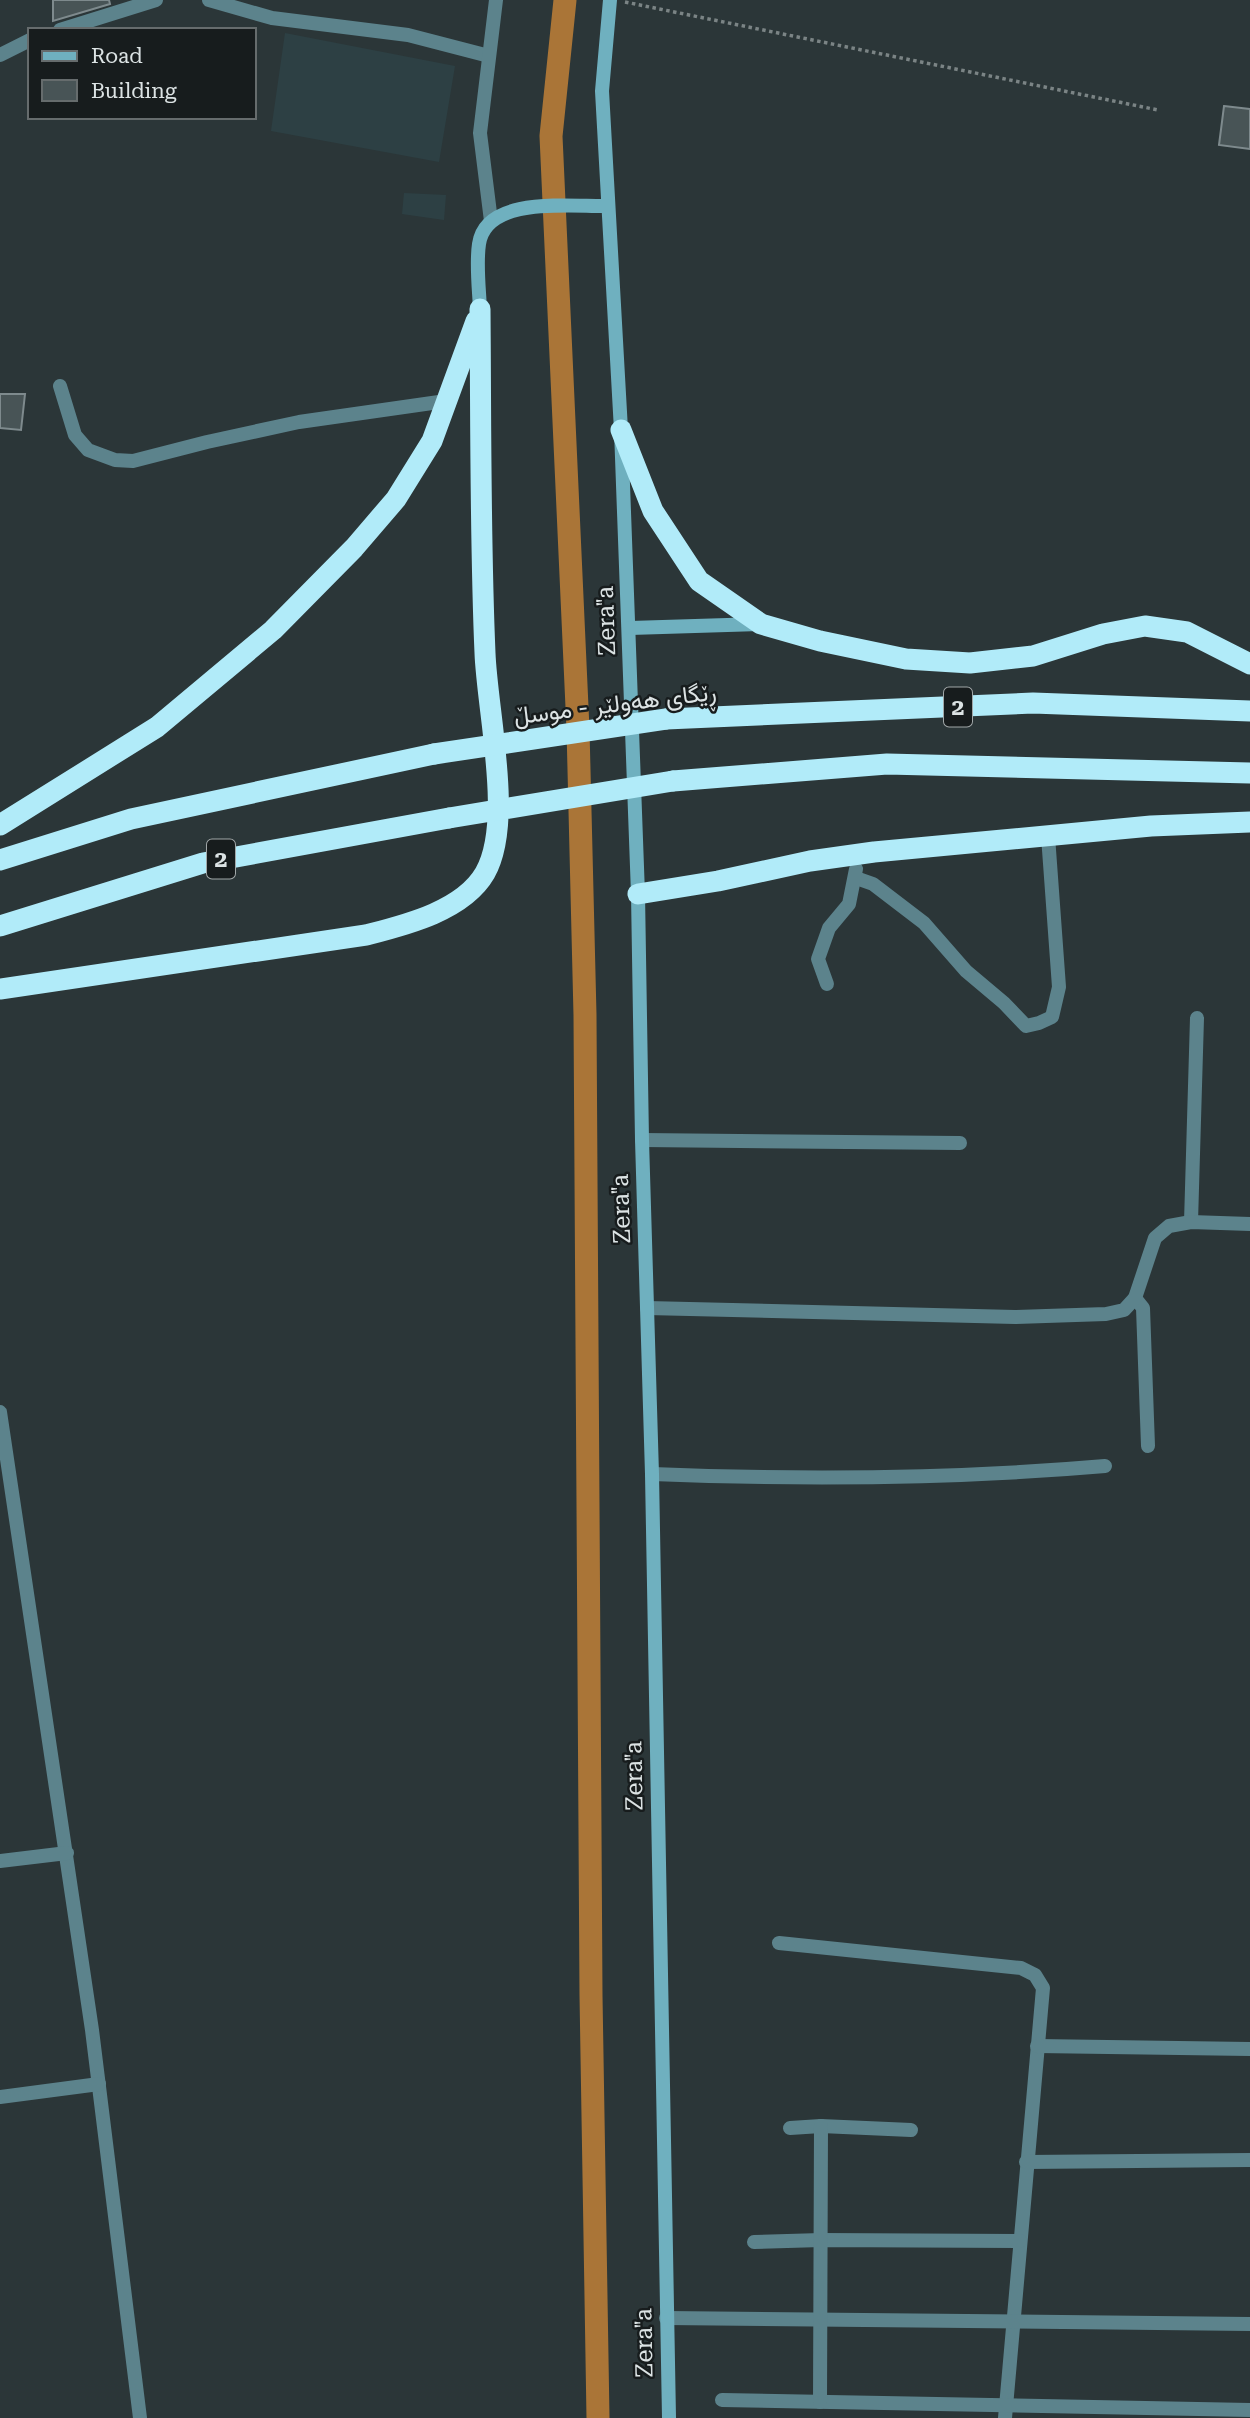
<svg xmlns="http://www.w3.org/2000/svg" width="1250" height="2418" font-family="'Roboto Serif',Vazirmatn,serif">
<rect width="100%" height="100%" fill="#2b3638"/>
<g fill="#2d4044">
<path d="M285 33 455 66 439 162 271 131Z"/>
<path d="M404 193 446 195 444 220 402 214Z"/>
</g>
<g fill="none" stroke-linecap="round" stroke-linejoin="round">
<path stroke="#aa7537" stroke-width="23" d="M565 0 551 136 578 729 585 1015 591 1995 598 2418"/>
</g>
<g fill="#485456" stroke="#7e8a8d" stroke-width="2">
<path d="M53 0H109L110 4 53 21Z"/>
<path d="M1224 106 1250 109V149L1219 145Z"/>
<path d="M0 394H25L21 430 0 428Z"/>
</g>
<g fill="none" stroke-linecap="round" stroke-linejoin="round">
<path stroke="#7b8485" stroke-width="3.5" stroke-dasharray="3.5 3.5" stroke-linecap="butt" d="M625 2 1158 110"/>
<g stroke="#5c838c" stroke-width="14">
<path d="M209 0 272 18 408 35 489 56"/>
<path d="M60 30 156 0"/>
<path d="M0 55 30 40"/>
<path d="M491 221 480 133 496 0"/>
<path d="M60 386 75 435 88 450 115 460 133 461 207 442 299 422 446 401"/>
<path d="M856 878 873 884 924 923 966 971 1004 1003 1026 1026 1039 1023 1052 1017 1059 987 1048 836"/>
<path d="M827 984 818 959 829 928 849 904 856 869"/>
<path d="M642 1140 960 1143"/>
<path d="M1191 1222 1197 1018"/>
<path d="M1135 1298 1143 1308 1148 1446"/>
<path d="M647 1308 1015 1317 1106 1314 1124 1310 1135 1298 1155 1238 1169 1226 1191 1222 1250 1224"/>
<path d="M0 1412 92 2030 140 2418"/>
<path d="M652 1474C803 1480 954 1479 1105 1466"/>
<path d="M0 1861 67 1853"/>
<path d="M779 1943 1021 1968 1035 1975 1043 1988 1005 2418"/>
<path d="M1037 2046 1250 2049"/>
<path d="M0 2097 99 2084"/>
<path d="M790 2128 821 2126 911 2130"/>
<path d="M1026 2162 1250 2160"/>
<path d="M754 2242 821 2240 1020 2241"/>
<path d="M666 2318 1250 2324"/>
<path d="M722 2400 1250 2410"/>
<path d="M820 2402 821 2126"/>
</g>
<g stroke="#6fb0bf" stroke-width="14">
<path d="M610 0 602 91 621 430 638 894 642 1140 652 1474 669 2418"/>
<path d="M480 309C479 288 476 264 479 244 486 195 572 207 608 206"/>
<path d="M630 628 760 624"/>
</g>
<g stroke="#b1ebf9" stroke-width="21">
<path d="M621 430 653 511 699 581 761 624 820 641 906 659 970 663 1033 656 1103 634 1145 626 1187 632 1250 664"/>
<path d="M666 719 1033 703 1250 711"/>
<path d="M673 781 887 764 1250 773"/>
<path d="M0 825 157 727 273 630 354 548 396 499 432 441 476 321"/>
<path d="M0 860 131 819 434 754"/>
<path d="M638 894 718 881 810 861 874 852 1151 826 1250 822"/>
<path d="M0 926 203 863 449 818"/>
<path d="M0 989 366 935C405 925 463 911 485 873 514 822 487 711 485 653 480 538 481 423 480 309"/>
</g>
<g stroke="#b1ebf9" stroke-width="21">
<path d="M434 754 666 719"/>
<path d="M449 818 673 781"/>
</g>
</g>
<g text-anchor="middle" stroke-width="5" stroke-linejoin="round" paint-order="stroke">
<g fill="#171c1d" stroke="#a1a7a8" stroke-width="2">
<rect x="944" y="687.5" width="28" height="39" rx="5"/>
<rect x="207" y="839.5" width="28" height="39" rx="5"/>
</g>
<g font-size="23" font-weight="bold" fill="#dce3e4">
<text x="958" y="715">2</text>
<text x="221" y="867">2</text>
</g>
<g font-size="24" fill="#dce3e4" stroke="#171c1d">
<text transform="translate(606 621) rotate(-92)" y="8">Zera"a</text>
<text transform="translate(615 704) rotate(-7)" y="8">ڕێگای هەولێر - موسڵ</text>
<text transform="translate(621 1209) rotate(-92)" y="8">Zera"a</text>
<text transform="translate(634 1776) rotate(-91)" y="8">Zera"a</text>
<text transform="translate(644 2343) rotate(-91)" y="8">Zera"a</text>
</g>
</g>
<rect x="28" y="28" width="228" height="91" fill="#171c1d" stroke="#666c6d" stroke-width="2"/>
<rect x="42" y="51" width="35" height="10" fill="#6fb0bf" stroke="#666c6d" stroke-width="2"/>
<text x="91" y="63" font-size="21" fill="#dce3e4">Road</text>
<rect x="42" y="80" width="35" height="21" fill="#485456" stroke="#666c6d" stroke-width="2"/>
<text x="91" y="98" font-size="21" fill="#dce3e4">Building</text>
</svg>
